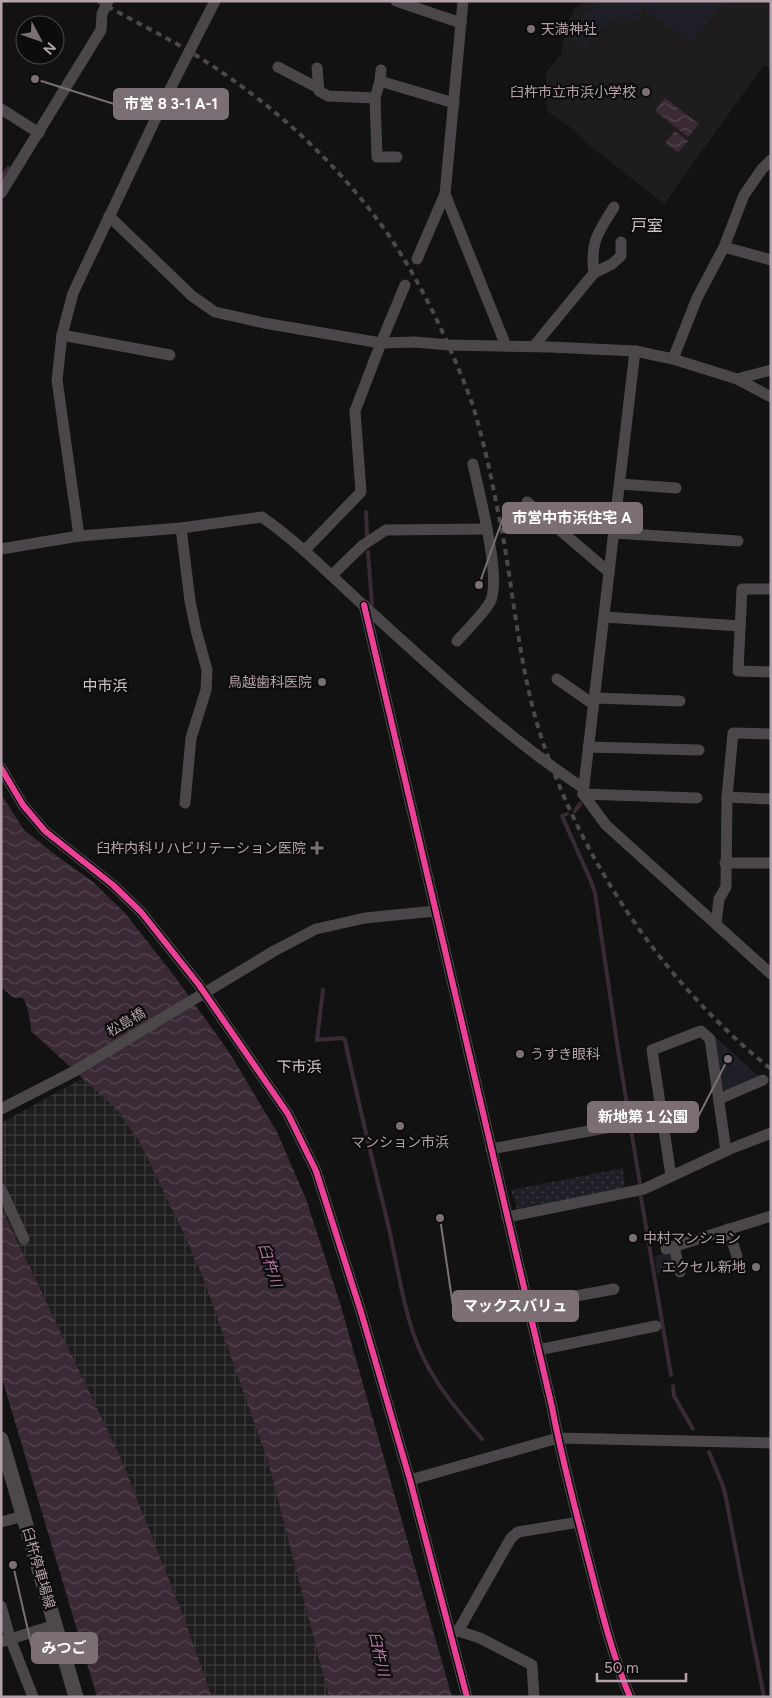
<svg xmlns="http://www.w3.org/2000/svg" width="772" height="1698" font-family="Figtree,'Noto Sans JP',sans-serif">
<defs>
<pattern id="industrial-grid" width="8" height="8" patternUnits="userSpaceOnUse" patternTransform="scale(1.25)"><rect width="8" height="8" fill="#1e1c1c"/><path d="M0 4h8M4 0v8" fill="none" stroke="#3c3a3a"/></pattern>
<pattern id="garden-dots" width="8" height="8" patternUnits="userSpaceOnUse" patternTransform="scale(1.25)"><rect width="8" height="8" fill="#1f1f27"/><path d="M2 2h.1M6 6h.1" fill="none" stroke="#3d3c44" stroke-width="1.8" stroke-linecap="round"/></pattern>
<pattern id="water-waves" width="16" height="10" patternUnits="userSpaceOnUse" patternTransform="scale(1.25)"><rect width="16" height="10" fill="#3a2a36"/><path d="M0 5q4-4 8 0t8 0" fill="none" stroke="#544650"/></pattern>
</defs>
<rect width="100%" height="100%" fill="#121212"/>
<path fill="#1e1c1c" d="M585 1H771V69L764 65 664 204 583 140 571 128 547 111 546 72 561 55 565 31 574 9Z"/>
<path fill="url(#industrial-grid)" d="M83 1078 116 1109 139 1141 184 1234 202 1275 268 1462 329 1697H212L180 1607 120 1456 1 1207V1123Z"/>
<g fill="#1f1f27">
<path d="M598 1H725L691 43 643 8 634 20 624 17 619 24 607 19 586 50 568 38 587 9Z"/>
<path d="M714 1036 760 1077 726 1091 721 1087Z"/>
<path d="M672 1252 674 1268 657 1274 655 1256Z"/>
</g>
<path fill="url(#garden-dots)" d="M623 1168 625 1188 517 1209 511 1190Z"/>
<g fill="url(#water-waves)">
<path d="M665 98 699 124 688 137 655 111Z"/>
<path d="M675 131 688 141 678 153 665 143Z"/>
<path d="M1 794 24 830 57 856 92 881 125 913 175 977 229 1052 277 1132 306 1199 340 1303 452 1697H329L268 1462 202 1275 184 1234 139 1141 116 1109 31 1031C30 1018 29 1009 23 998H14L1 987Z"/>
<path d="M1 1207 120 1456 180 1607 212 1697H97L1 1375Z"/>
</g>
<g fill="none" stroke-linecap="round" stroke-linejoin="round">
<g stroke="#3a2a36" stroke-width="4">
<path d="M1 178 8 168"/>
<path d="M366 512 367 535"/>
<path d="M368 552 372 604"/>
<path d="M575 811 580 804"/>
<path d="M567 814 562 816 590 879 595 893 619 1056 640 1184"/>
<path d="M323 990 317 1040 342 1038 345 1040C358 1102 373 1163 388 1224 397 1263 403 1309 418 1346 432 1381 458 1411 482 1439"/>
<path d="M641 1197 671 1375"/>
<path d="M673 1386 674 1396 693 1429"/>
<path d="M709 1452 723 1486 726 1498 764 1697"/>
</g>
<g stroke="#4b4649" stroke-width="11">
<path d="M396 1 461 23"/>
<path d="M278 67 318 88"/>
<path d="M317 68 319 91 328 96 375 98"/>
<path d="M381 70 380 81 375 98 377 157H397"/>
<path d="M380 81 454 103"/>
<path d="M1 109 39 133"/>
<path d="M1 193 101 30 102 14 108 1"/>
<path d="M445 194 506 346"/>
<path d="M109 216 192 296 215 312 264 323 381 343 415 342 449 345 550 347 635 351 673 359 737 379 771 397"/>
<path d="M724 247 771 260"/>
<path d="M417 259 445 194 463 1"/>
<path d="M594 273C590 241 598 233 614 207"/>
<path d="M62 335 170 355"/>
<path d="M534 346 594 273 612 264 621 256V242"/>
<path d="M635 351 583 794 606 825 771 974"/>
<path d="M673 359 697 298 724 247 744 195 762 169 771 160"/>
<path d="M737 379 771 370"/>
<path d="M620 484 676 488"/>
<path d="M527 502 609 572"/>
<path d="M181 528 190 601 196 630 207 670 206 690 191 738 185 803"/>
<path d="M614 533 738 541"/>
<path d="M79 536 57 380 62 335 73 293 165 99 215 1"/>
<path d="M1 549 79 536 181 528 262 517C299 543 329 574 362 604 433 669 504 735 583 788"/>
<path d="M305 550 361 492 355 411 381 343 405 285"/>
<path d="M332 575 363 545 386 530 487 529"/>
<path d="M771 589H742L738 671 771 672"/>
<path d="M364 605 552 1407C561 1456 574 1503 586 1551 599 1600 610 1650 630 1697"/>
<path d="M604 617 740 626"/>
<path d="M457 641C465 632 488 609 491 600 501 574 479 494 473 464"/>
<path d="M557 679 593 704"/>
<path d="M594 698 680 701"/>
<path d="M588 747 699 750"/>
<path d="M1 768 23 805 45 831 113 885 141 912 199 985 288 1114 316 1171 361 1312 410 1480 467 1697"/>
<path d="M583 794 697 798"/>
<path d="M727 797 771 799"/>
<path d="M725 863H771"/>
<path d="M716 924 719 899 726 887 727 797 733 733 771 734"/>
<path d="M719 1099 763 1080"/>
<path d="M1 1109 73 1072 274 951 316 929 365 918 435 911"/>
<path d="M491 1149 611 1127"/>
<path d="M671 1176 652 1050 701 1031 710 1039 726 1151"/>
<path d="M1 1189 24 1239"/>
<path d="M507 1217 644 1189 730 1149 771 1133"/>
<path d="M728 1229 737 1256"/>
<path d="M674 1246 680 1272"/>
<path d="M666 1249 771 1216"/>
<path d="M527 1305 614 1289"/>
<path d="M538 1350 656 1326"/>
<path d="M410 1480 558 1438 771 1443"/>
<path d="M1 1522 24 1516"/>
<path d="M1 1606 10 1638 33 1697"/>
<path d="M458 1631 511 1538 518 1532 579 1522"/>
<path d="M451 1633 458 1631 480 1638 532 1665 534 1697"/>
<path d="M1 1642 55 1625"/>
</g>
<path stroke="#4d484a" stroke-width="15" d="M1 1439 76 1697"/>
<path stroke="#4c4749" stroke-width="4" stroke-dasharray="6 5" stroke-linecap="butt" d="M98 1C131 20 165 36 197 56 269 101 335 160 385 230 415 273 439 321 459 370 464 382 469 394 473 406 487 452 496 501 505 548 515 609 521 671 539 730 580 860 664 984 771 1069"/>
<g stroke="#0d0c0c" stroke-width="9">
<g id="cycleway">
<path d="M364 605 552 1407C561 1456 574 1503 586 1551 599 1600 610 1650 630 1697"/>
<path d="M1 768 23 805 45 831 113 885 141 912 199 985 288 1114 316 1171 361 1312 410 1480 467 1697"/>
</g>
</g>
<use href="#cycleway" stroke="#ea4096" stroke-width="6"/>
</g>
<g fill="#7b6f75" stroke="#0d0c0c" stroke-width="2">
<circle cx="531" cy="29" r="5"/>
<circle cx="646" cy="92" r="5"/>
<circle cx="322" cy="682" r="5"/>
<path d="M314.5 840.5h5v5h5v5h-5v5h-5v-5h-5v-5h5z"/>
<circle cx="520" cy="1054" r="5"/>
<circle cx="400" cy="1126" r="5"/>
<circle cx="633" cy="1238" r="5"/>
<circle cx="756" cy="1267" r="5"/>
</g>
<g text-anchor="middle" stroke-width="4.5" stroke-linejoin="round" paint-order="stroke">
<g font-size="14" fill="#b4a1ab" stroke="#0d0c0c" text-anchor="end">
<text x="541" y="34" text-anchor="start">天満神社</text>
<text x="636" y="97">臼杵市立市浜小学校</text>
<text x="312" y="687">鳥越歯科医院</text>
<text x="306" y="853">臼杵内科リハビリテーション医院</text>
<text x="530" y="1059" text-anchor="start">うすき眼科</text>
<text x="400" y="1147" text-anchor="middle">マンション市浜</text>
<text x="643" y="1243" text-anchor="start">中村マンション</text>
<text x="746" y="1272">エクセル新地</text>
</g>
<g font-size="14" fill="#b4a1ab" stroke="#0d0c0c">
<text transform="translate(126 1022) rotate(-31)" y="5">松島橋</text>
<text transform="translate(39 1568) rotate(74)" y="5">臼杵停車場線</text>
</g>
<g font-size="15" fill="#d0c2c9" stroke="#0d0c0c">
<text x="105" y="691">中市浜</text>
<text x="299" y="1072">下市浜</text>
</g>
<g font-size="15" font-style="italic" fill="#b276a2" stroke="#0d0c0c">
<text transform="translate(270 1265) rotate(72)" y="5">臼杵川</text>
<text transform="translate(379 1654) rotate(77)" y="5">臼杵川</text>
</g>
<g font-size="16" fill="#d0c2c9" stroke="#0d0c0c">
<text x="647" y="231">戸室</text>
</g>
</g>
<path fill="none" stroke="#7b6f75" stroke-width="2" d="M35 79L114 104M479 585L503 518M728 1059L698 1117M440 1218L453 1306M13 1565L32 1648"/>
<g fill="#7b6f75" stroke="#0d0c0c" stroke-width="2">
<circle cx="35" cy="79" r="5"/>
<circle cx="479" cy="585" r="5"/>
<circle cx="728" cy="1059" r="5"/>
<circle cx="440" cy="1218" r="5"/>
<circle cx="13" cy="1565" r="5"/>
</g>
<g fill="#7b6f75" stroke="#7b6f75" stroke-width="2">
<rect x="114" y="89" width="114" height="30" rx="5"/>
<rect x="503" y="503" width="139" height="30" rx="5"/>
<rect x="588" y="1102" width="110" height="30" rx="5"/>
<rect x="453" y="1291" width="125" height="30" rx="5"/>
<rect x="32" y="1633" width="65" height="30" rx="5"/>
</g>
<g font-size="15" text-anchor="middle" font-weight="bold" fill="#fff">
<text x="171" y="109">市営 8 3-1 A-1</text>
<text x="572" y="523">市営中市浜住宅 A</text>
<text x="643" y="1122">新地第１公園</text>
<text x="515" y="1311">マックスバリュ</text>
<text x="64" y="1653">みつご</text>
</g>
<rect width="772" height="1698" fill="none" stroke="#b4a1ab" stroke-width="5"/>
<g transform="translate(40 40) rotate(131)"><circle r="24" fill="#0d0c0c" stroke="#50484c"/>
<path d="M0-4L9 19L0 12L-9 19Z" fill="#7b6f75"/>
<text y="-8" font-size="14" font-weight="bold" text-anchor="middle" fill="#b4a1ab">N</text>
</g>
<path d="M597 1673v8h89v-8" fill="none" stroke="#b4a1ab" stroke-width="2.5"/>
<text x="604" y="1673" font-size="15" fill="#b4a1ab" stroke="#0d0c0c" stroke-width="4" paint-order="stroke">50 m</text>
</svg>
